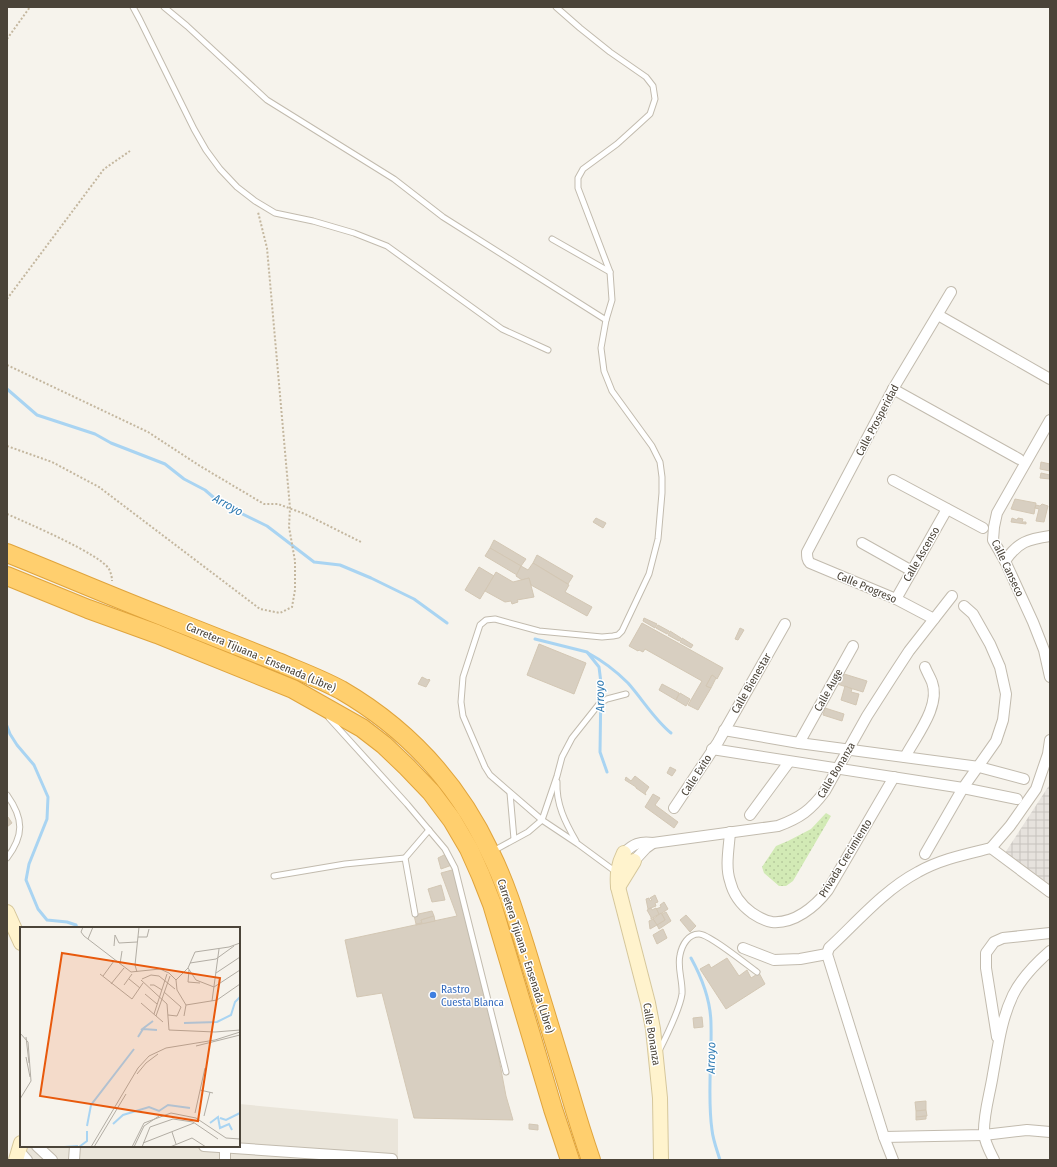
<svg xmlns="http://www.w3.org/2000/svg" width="1057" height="1167" font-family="'Fira Sans Condensed',sans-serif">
<defs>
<pattern id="industrial-grid" width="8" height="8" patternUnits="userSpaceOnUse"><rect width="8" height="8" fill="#e6e2dd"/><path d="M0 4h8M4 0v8" fill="none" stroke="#c7c3be"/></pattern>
<pattern id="park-dots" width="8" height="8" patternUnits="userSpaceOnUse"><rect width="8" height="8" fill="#d2eab5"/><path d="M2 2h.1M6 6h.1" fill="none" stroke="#b6ca9c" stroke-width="1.8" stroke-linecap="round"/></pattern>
</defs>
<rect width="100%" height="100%" fill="#f6f3ec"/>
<path fill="#eae5da" d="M239 1104 398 1119V1160H23L28 1146H239Z"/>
<path fill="url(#industrial-grid)" d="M1050 784V887L1003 856Z"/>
<path fill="url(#park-dots)" d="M826 813 831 816 793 881 786 886H779L764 873 762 867 776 846 788 841 811 829Z"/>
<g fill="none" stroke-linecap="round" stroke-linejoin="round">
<g stroke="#a9d4f2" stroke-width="3">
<path d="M7 389 37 415 95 434 111 443 165 464 184 479 205 490 220 503 267 526 314 562 340 565 371 578 414 599 447 623"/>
<path d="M535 639 587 652 599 667 601 683 600 752 607 772"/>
<path d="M588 653C603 661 616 671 628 683 643 700 654 719 671 733"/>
<path d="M7 726 10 734 17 745 34 765 48 797 47 819 29 864 26 880 38 909 47 920 67 922 76 925 77 928"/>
<path d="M691 958C702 978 711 1002 711 1025 712 1060 707 1096 712 1130 713 1140 717 1150 720 1160"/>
</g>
</g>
<g fill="#d8cfc1" stroke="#d3c7b4">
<path d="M1041 462 1050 464V471L1040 469Z"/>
<path d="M1041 473 1050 475V479L1040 478Z"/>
<path d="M1015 499 1036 503 1034 514 1011 509Z"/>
<path d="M1042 504 1048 506 1044 522 1036 521 1039 509 1035 508 1036 505 1040 506Z"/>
<path d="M596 518 606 523 603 528 593 522Z"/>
<path d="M1012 518 1017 520 1018 518 1023 519 1022 522H1026V524L1011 522Z"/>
<path d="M494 540 526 559 521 566 490 548Z"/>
<path d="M490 548 521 566 517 575 485 556Z"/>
<path d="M537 555 573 576 568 584 533 563Z"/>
<path d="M533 563 569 585 565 592 592 607 587 616 531 585 529 578 522 580 516 576 521 566 528 570Z"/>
<path d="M479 567 494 576 480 599 465 590Z"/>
<path d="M496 572 513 582 529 578 534 597 517 600 518 602 512 604 511 601 505 602 485 591Z"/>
<path d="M644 618 657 624 655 628 643 621Z"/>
<path d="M642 623 723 668 717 679 712 675 706 686 711 688 698 710 688 705 702 681 645 649 643 652 639 650 638 651 629 646Z"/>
<path d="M658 625 669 631 667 634 656 628Z"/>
<path d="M740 628 744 630 738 640 735 639Z"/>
<path d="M670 631 681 638 679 641 668 635Z"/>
<path d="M682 638 693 645 691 648 680 642Z"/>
<path d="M539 644 586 663 574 694 527 675Z"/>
<path d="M841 673 867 681 863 692 837 684Z"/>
<path d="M712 675 716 678 711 688 706 686Z"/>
<path d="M422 677 428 680 429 679 430 680 426 687 418 684Z"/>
<path d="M662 684 679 693 676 700 659 690Z"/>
<path d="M845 686 852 689 851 692 859 694 856 705 841 700Z"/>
<path d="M680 693 690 699 686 706 676 700Z"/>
<path d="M825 708 844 714 842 721 823 715Z"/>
<path d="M670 767 676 770 672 776 667 773Z"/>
<path d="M635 776 649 787 645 793 646 795 636 788V787L625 780 626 777 631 781Z"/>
<path d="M653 794 660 798 655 805 678 822 674 828 645 807Z"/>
<path d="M8 817 12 823 7 827V818Z"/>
<path d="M446 854 452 865 441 869 438 858Z"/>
<path d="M452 870 456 875 495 1038 506 1096 513 1120 414 1118 382 993 357 997 345 940 457 916 441 873Z"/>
<path d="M441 885 445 900 432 902 428 889Z"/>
<path d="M655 895 658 902 655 903 656 906 648 909 646 899 649 898 650 901 652 900 650 898Z"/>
<path d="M664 902 668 909 659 915 656 909 661 907 660 905Z"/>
<path d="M651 908 652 910 656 908 659 914 651 919V917L647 910Z"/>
<path d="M432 911 434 916 421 920 422 923 416 924 414 915Z"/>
<path d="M666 912 671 921 659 929 657 925 665 920 662 914Z"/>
<path d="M661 913 665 920 657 925 653 919Z"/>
<path d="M686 915 696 926 690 932 680 920Z"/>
<path d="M434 916 435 921 416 925V924L422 923 421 920Z"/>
<path d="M653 919 657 925 650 929 649 921Z"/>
<path d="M663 929 667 938 657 944 653 935Z"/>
<path d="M727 958 739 976 747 970 751 978 759 973 765 984 726 1009 700 969 709 964 711 968Z"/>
<path d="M702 1017 703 1027 694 1028 693 1018Z"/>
<path d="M926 1101V1110L916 1111 915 1102Z"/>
<path d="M926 1110 927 1116 916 1117V1111Z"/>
<path d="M926 1116V1119L916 1120V1117Z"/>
<path d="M529 1124 538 1125V1130L529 1129Z"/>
</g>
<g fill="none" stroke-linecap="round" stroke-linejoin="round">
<g stroke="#c2bbae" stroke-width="7">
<g id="lane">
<path d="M133 7 140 20 194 129 206 150 220 169 237 187 255 201 275 213 313 221 354 233 387 246 502 329 548 350"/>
<path d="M164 7 187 26 267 100 394 179 443 217 606 320"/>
<path d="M556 7 580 28 610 52 646 77 653 86 655 99 650 114 638 125 617 144 583 169 578 178V188L610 272 612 300 606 320 601 348 604 371 612 391 652 446 660 462 662 477V493L658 539 649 574 622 631 618 635 613 636 602 637 539 631 495 619 486 620 480 625 463 677 461 702 463 716 485 767 490 775 542 820 578 844 616 872"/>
<path d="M552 239 610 272"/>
<path d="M329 718 407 804 445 849 455 868 506 1072"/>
<path d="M557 782C556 804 565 822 576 841"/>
<path d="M510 793 514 839"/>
<path d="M7 795C24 819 24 835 7 858"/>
<path d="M493 851 528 832 542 820 557 776 562 757 572 738 599 704 607 699 626 694"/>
<path d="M274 876 345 864 405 858"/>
<path d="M415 914 405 858 429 830"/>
<path d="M659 1051C666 1037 680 1009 682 994 683 981 677 968 680 955 682 945 688 934 699 934 709 934 747 965 757 972"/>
</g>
</g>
<g stroke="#c2bbae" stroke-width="12">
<g id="street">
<path d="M938 315 1050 379"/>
<path d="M893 389 1019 459"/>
<path d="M1050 420 997 513 994 527 993 540 1005 561 1033 622 1044 650 1050 677"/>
<path d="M893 480 983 528"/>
<path d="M862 543 912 571"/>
<path d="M1005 561C1018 542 1028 539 1050 536"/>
<path d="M896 599 947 509"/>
<path d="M934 619 896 599 810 563C807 560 807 557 807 552L893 389 951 292"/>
<path d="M724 730 799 743 979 767 1024 779"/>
<path d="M799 743 853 646"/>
<path d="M712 749 963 788 1017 799"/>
<path d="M905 757C916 736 941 706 932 682 930 677 927 672 925 667"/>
<path d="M674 808 718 742 785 624"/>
<path d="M750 815 789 762"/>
<path d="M730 832C729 848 725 866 730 881 733 894 741 905 752 913 758 917 765 921 772 922 794 924 815 907 828 890L894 777"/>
<path d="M991 848 1010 826 1036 789 1048 754 1050 740"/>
<path d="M991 848 1050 892"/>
<path d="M624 853C633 844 640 841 653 843L778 826C800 818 811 810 825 791L867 716 892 677 909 651 952 596"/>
<path d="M925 854 963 788 996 741 1003 720 1006 694 1000 667 990 644 973 614 964 606"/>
<path d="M634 861 646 848 653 843"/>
<path d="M743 948 774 960 800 959 827 954"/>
<path d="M997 1037 986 968V953L994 942 1003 938 1050 933"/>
<path d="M884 1137 984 1135 1027 1130 1050 1132"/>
<path d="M37 1146 52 1160"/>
<path d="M204 1146 392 1159"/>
<path d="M19 1151 27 1160"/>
<path d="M74 1160 75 1146"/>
<path d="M225 1160V1147"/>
<path d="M893 1160 884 1137 827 954 829 948C857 922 884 890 918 872 941 859 967 854 991 848"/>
<path d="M994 1160C990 1152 985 1143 984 1134 983 1115 990 1094 993 1074 998 1047 1001 1020 1013 995 1022 977 1035 964 1050 951"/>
</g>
</g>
<g stroke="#d6c79b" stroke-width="16">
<g id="secondary">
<path d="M624 853C618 865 617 874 618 887L648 1003 653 1029 660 1098 661 1160"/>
<path d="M618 887 634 861"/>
<path d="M7 912 21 943"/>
<path d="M16 1160 21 1143"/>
</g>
</g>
<g stroke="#e0a43c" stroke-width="20">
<g id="highway">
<path d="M7 553C62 575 117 599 172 620 208 634 243 648 278 662 299 671 321 679 341 690 408 729 457 782 490 852 505 882 515 914 525 946 540 994 554 1042 569 1090 576 1114 583 1137 591 1160"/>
<path d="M7 576 88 609 157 634 293 689 362 728 384 745 407 767 431 792 452 820 469 849 481 876 492 904 553 1109 570 1160"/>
</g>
</g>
<g stroke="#c4b79f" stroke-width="2" stroke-dasharray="2 2" stroke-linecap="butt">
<path d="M7 39 30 7"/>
<path d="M7 299 104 169 130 151"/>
<path d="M7 365 148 432 200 466 264 504H278L305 514 361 542"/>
<path d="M7 446 52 462 99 487 260 609 280 613 292 607 295 590V561L289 527 290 508 267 248 258 212"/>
<path d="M7 514C27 523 100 554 109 569 111 573 112 577 112 581"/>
</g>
<use href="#lane" stroke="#fff" stroke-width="5"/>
<use href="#street" stroke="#fff" stroke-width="10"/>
<use href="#secondary" stroke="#fff3cd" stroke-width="14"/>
<use href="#highway" stroke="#ffcf6e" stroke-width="18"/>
</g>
<circle fill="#3f7fe0" stroke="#fff" stroke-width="1.5" cx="433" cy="995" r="4"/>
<g text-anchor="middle" stroke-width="3" stroke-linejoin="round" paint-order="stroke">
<g font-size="11" fill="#4b4439" stroke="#fff">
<text transform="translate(877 420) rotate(-62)" y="4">Calle Prosperidad</text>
<text transform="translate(921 554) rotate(-60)" y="4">Calle Ascenso</text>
<text transform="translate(1008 568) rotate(65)" y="4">Calle Canseco</text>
<text transform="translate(867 587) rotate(23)" y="4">Calle Progreso</text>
<text transform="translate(261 657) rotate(23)" y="4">Carretera Tijuana - Ensenada (Libre)</text>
<text transform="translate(751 683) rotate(-60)" y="4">Calle Bienestar</text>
<text transform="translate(828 690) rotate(-61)" y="4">Calle Auge</text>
<text transform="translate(836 770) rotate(-59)" y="4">Calle Bonanza</text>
<text transform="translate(696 775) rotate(-57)" y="4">Calle Exito</text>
<text transform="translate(845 858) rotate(-58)" y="4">Privada Crecimiento</text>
<text transform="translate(526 956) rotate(72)" y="4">Carretera Tijuana - Ensenada (Libre)</text>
<text transform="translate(652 1034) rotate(81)" y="4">Calle Bonanza</text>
</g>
<g font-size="11" fill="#366cbe" stroke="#fff" text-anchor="start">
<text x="441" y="993">Rastro<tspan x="441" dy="13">Cuesta Blanca</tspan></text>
</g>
<g font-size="12" font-style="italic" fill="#2e7ab2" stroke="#fff">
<text transform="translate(228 505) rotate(29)" y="4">Arroyo</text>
<text transform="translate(600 696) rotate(-91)" y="4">Arroyo</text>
<text transform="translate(711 1058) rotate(-89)" y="4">Arroyo</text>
</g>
</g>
<g transform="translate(20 927)">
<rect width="220" height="220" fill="#f6f3ec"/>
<path fill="none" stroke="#a9d4f2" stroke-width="2" d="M164 96 197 95 211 88 215 75 220 70M121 103 133 94M118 110 123 102 137 103M200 191 206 193 220 186M190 196 198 190 200 201 209 197 212 203M93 197 103 188 129 180 139 184 148 178 170 181M67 199 71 178 114 122M44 220 58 219M59 220 67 214V204"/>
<path fill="none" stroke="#b2ada4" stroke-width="1" d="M63 0 61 5 64 9 111 45 140 42 149 46 156 53M118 10H127L129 2M68 12 73 0M94 19 95 8 99 16 117 15M170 36 196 32 214 19M100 37 102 24M168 41 176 53 194 60 220 43M169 43 168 55 180 56M117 45 115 38 119 0M196 46 220 30M80 47 112 72 123 56M83 49 94 34M109 52 120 61M122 52 131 48 139 49 155 62M121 53 147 77 149 103 195 105M156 53 168 41 175 25 209 20 220 16M156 53 157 63 166 78 164 89M91 57 104 41M104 58 112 47M130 58H134L142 63M144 65 161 80 157 89 148 88M125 67 137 77M192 74 199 22M121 76 143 95M166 78 197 73 220 57M134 87 147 47M136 89 150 49M195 105 220 103M0 106 8 115 11 154 0 172M6 110 9 136M176 119 220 108M6 130 10 150M117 147 126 136 138 127M180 163 193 166M175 186 185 141M184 189 190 165M152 205 156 217M123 216 174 196M71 220 118 141 129 129 146 121 195 113 220 105M74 220 106 167M112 220 124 196 151 186 176 191 206 211 220 212M114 220 124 199 139 189M122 220 130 200 153 192 173 195 198 212M150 220 172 211 186 220"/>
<path fill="#e8590c" fill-opacity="0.15" stroke="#e8590c" stroke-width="2" d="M42 26 200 51 178 194 20 169Z"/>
<rect width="220" height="220" fill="none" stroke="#4b4439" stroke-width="2"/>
</g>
<rect width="1057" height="1167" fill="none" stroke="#4b4439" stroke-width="16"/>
</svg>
